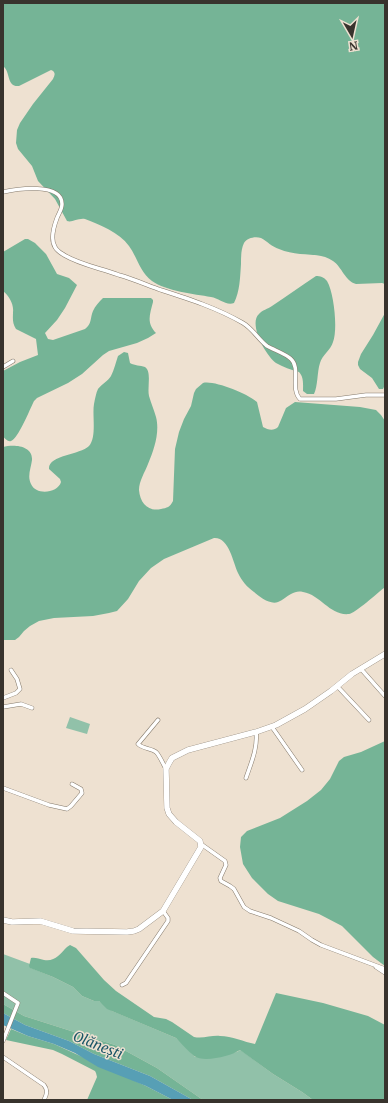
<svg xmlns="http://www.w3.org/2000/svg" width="388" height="1103" font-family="Merriweather,serif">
<rect width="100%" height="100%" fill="#eee1d1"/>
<g fill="#91c1a9">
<path d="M70 717 90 724 87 734 66 728Z"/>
<path d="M3 954 30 964 31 968 53 977 73 987 82 996 94 1001H99L112 1011 117 1013 176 1038 183 1044 195 1057 237 1052 240 1050 242 1051 273 1074 302 1092 313 1100H203L157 1068 115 1045 24 1016 3 1004Z"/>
</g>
<g fill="#75b496">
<path d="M3 3H385V284L382 283 356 284C345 281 342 267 333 261 323 254 311 255 300 254 293 253 286 252 279 249 272 247 267 241 261 238 255 236 247 238 244 243 241 249 241 257 241 264 240 278 240 291 234 303 226 306 219 298 211 297 194 294 166 291 152 281 140 272 137 257 129 246 119 232 100 225 85 219 77 218 72 223 67 221L55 199 38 181 32 166 18 149 16 143 17 130 20 123 33 104 53 79C55 75 56 72 51 70L19 86C6 87 11 72 3 66Z"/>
<path d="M25 239H28L35 243 46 254 57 274 69 278 77 285 65 308 57 320 45 333 48 339 53 340 85 329C92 324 90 318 93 311 95 306 99 302 103 298H151L153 300V302C150 314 146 323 156 333L148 338 137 343 109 351 103 355 82 374 68 383 37 398 34 401C30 409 18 439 11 441 8 442 5 439 3 436V371L20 362 38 355 36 339 16 329C12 323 13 318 13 312 14 304 9 296 3 291V252Z"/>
<path d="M316 276C320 276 324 277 327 281 334 293 338 329 333 342 331 350 322 355 320 363 317 372 318 386 314 394H307L303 391C303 385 304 377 299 372 291 370 283 367 276 363 266 356 248 324 259 314 262 310 268 309 272 306 287 296 301 286 316 276Z"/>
<path d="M385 313V369L384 387 383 389H379L372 378 360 369 358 365V362L361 354 373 335Z"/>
<path d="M124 352 128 353 130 363C135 366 140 365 145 367 152 372 147 387 149 396 151 403 154 410 156 417 160 432 154 450 148 464 145 472 139 481 139 490 140 503 148 512 161 509 167 508 170 507 173 501L175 449 179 432 184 419 191 406 194 393 196 389 203 383C214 380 248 394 257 402L263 427C268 430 274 431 278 427L286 408 295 402 360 407 376 410 381 415 385 421V587C379 592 354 614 349 614 330 616 321 595 303 592 298 591 295 592 291 594 287 596 283 600 278 602 270 605 260 597 254 592 247 587 242 581 238 573 233 562 229 537 214 538L164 559 151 568 139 581 128 599 117 611 109 613 93 616 54 618 39 621 30 626 24 631 19 637 15 640H3V447C13 444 33 445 32 460 31 468 27 476 31 484 36 496 58 493 61 482L60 479 49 469C48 455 80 455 89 446 97 437 92 415 94 404 95 399 96 393 98 389 102 384 108 381 111 376 114 370 116 362 118 356Z"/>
<path d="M385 741V966L373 957 342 926 319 914 278 901 268 894 252 878 243 864 240 847 241 837 247 831 280 818 307 801 321 790 330 779 339 761 344 757 361 752Z"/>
<path d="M70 945 76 948 104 980 116 991 154 1017 166 1019 172 1022 194 1037C203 1039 212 1035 220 1036 232 1036 244 1042 255 1044L276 993 323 1003 368 1016 385 1025V1100H313L302 1092 273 1074 240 1050C231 1056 204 1063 194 1056 188 1051 182 1044 176 1038L107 1009 99 1001H94L82 996 73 987 53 977 30 968 29 966 31 958C35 957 39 959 44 960 55 962 60 954 67 947Z"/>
<path d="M3 1004 24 1016 115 1045 157 1068 203 1100H193L150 1076 94 1054 69 1041 25 1025 3 1013Z"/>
<path d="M11 1029 28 1036 54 1044 146 1086 173 1100H87L97 1077 96 1073 95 1071 62 1054 53 1050 6 1040Z"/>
</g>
<path fill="#579fb5" d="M3 1013 25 1025 69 1041 94 1054 150 1076 193 1100H173L146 1086 98 1067 75 1053 54 1044 28 1036 3 1025Z"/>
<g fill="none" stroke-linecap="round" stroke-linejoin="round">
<g stroke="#857a6c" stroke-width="4.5">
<g id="street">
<path d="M3 192C16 189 62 182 62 204 62 209 59 213 57 218 54 226 50 239 55 247 57 251 61 253 64 255 81 265 100 268 119 275 133 279 147 285 161 290 189 299 217 308 243 323 253 329 258 339 267 346 274 350 286 354 291 359 301 368 290 389 300 399H336L366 395H385"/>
<path d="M3 367 13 361"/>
<path d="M361 669 385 696"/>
<path d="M337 686 369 720"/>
<path d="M3 698 16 693 20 689 17 679 11 670"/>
<path d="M3 707 21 704 32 708"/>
<path d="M158 720 138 744C143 749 151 748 156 752 160 756 163 764 166 769"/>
<path d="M272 727 302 770"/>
<path d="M246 778C251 763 258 748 256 732"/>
<path d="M3 788 49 805 67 809 71 806 82 793 81 789 72 784"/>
<path d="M201 844 225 861 226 865 220 878 221 881 230 886 234 889 244 907 250 911 271 918 299 931 312 940 321 945 385 969"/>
<path d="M376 967 385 973"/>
<path d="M122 985 126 983 130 977 168 921V918L163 911"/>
<path d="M3 993 18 1003 3 1041"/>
<path d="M3 1057 44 1085C48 1090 47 1094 44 1100"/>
</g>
</g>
<g stroke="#857a6c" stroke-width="6">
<path id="secondary" d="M3 920 12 922 40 921 73 931 127 932 134 931 139 929 163 911 201 847 200 841 176 822 169 814 167 808 166 769 169 763 172 758 188 750 256 732 276 725 305 709 331 691 352 674 385 654"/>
</g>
<use href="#street" stroke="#fff" stroke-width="3.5"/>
<use href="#secondary" stroke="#fff" stroke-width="5.5"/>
</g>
<g text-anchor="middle" stroke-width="3" stroke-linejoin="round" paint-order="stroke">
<g font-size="14" font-style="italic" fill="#1c5768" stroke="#eee1d1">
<text transform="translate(98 1045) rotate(22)" y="5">Olănești</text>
</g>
</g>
<rect width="388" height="1103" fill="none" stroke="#38332d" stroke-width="8"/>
<g transform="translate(352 36) rotate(171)" stroke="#eee1d1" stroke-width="3" paint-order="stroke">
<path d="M0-3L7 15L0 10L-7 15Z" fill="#38332d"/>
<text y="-6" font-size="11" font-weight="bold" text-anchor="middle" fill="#38332d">N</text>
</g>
</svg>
